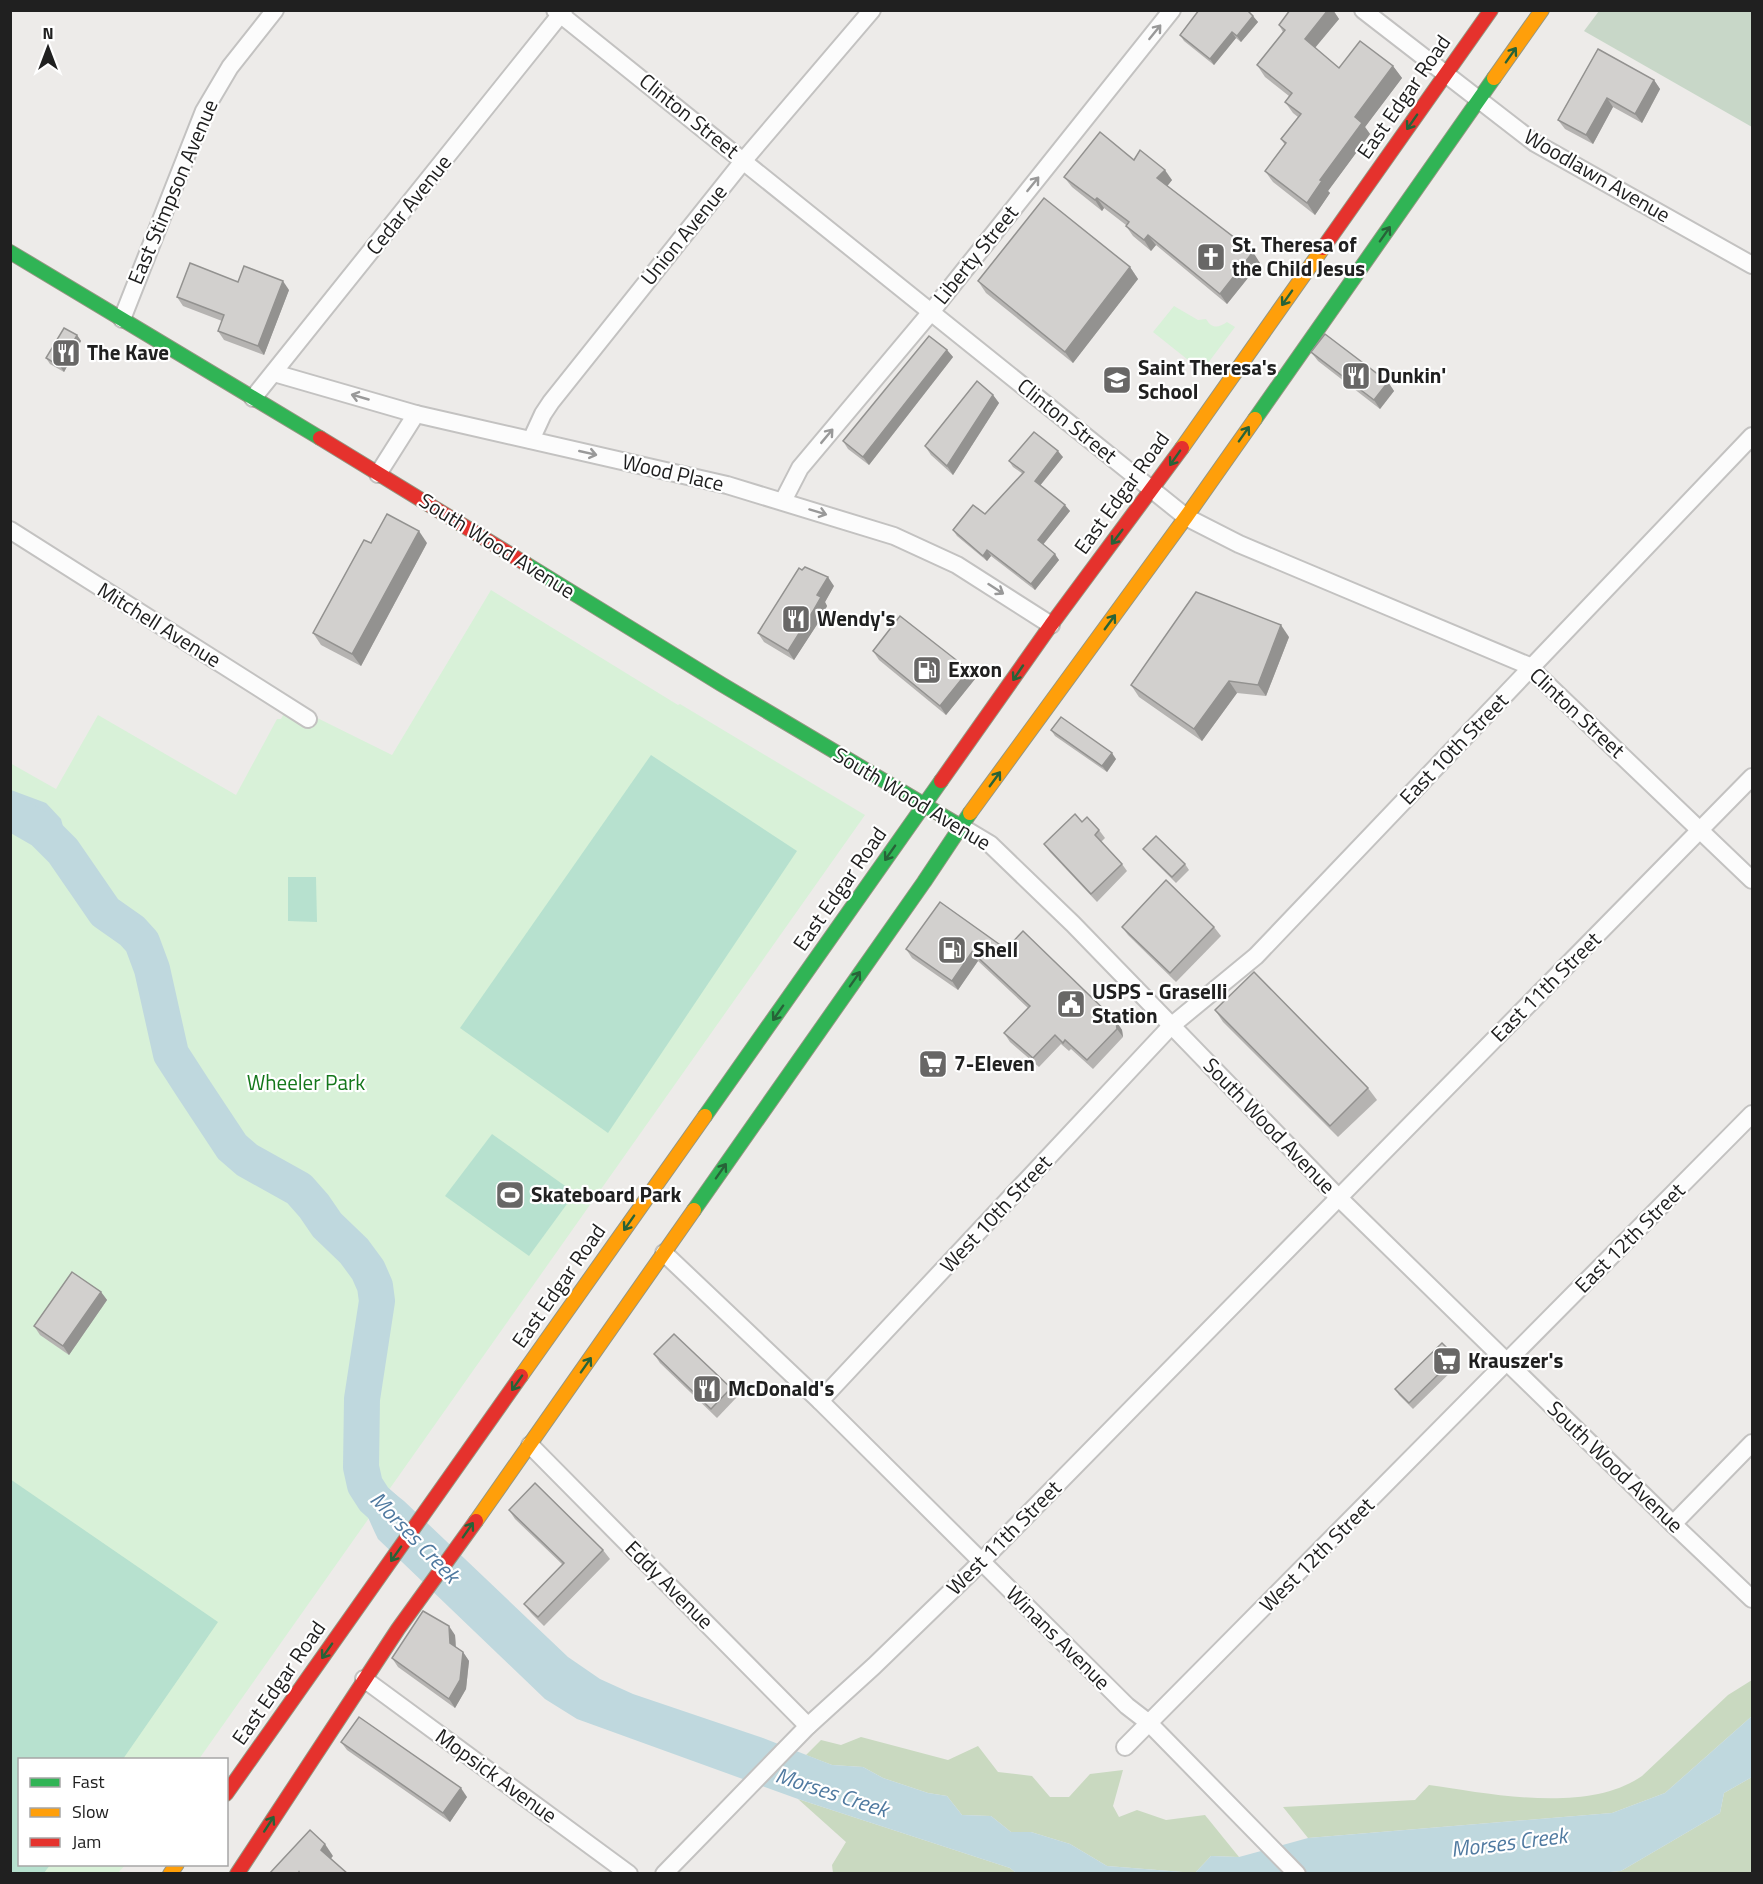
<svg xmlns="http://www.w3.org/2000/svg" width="1763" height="1884" font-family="'Titillium Web',sans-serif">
<rect width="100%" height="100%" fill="#edebe9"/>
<g fill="#c9d9c0">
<path d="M1752 1680V1716L1665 1793 1612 1813 1308 1838 1283 1807 1415 1800 1429 1785C1492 1794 1587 1814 1642 1776L1728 1695Z"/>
<path d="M861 1737 948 1760 978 1746 998 1772 1032 1776 1050 1797H1069L1090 1774 1123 1770 1113 1806 1119 1817 1137 1810 1166 1820 1205 1815 1239 1857 1211 1856 1195 1873 1107 1866 1070 1844 1031 1832H1011L991 1816 962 1815 947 1796 928 1793 883 1778 863 1767 832 1765 806 1755 821 1740 841 1745Z"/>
<path d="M1752 1777V1873L1588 1874 1621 1871 1720 1813 1724 1793Z"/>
<path d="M798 1799 1010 1868 1016 1873H833L832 1865 846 1842Z"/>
</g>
<path fill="#c8d7c8" d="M1599 11H1752V127L1584 31Z"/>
<g fill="#d8f1d8">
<path d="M1174 306 1198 320 1206 319C1212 329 1218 328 1227 322L1235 327 1202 371 1153 332Z"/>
<path d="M491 590 678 705 680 704 865 815 199 1759 20 1760V1864L125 1865 118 1873H11L10 763 56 789 98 715 236 795 277 719H281L289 704 392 755Z"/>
</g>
<g fill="#b7e1cf">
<path d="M651 755 797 851 608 1133 460 1028Z"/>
<path d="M288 877H316L317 922 288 921Z"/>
<path d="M492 1134 575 1193 529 1256 445 1196Z"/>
<path d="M10 1479 218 1622 123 1759 20 1760V1864L50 1865 44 1873H11Z"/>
</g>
<g fill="#bfd8de">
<path d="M11 790 46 803 61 819 74 867 34 832 11 827Z"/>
<path d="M361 1467 404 1501 568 1657 600 1679 633 1694 763 1738 832 1765 863 1767 883 1778 928 1793 947 1796 962 1815 991 1816 1011 1832H1031L1070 1844 1107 1866 1195 1873 1211 1856 1239 1857 1308 1838 1612 1813 1665 1793 1752 1716V1777L1724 1793 1720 1813 1621 1871 1588 1874 1016 1873 1010 1868 798 1799 577 1719 545 1699 378 1539C365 1512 359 1498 361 1467Z"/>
</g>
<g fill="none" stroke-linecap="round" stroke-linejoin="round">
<path stroke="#bfd8de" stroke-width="36" d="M10 812 43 831 63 851 105 912 132 931 142 942 152 969 171 1054 193 1088 232 1147 247 1160 299 1189 314 1206 327 1225 354 1251 368 1270 375 1286 377 1301 362 1399 361 1467 365 1485 374 1499 385 1509"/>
<g stroke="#c3c2c1" stroke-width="20">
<g id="street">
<path d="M555 10 1186 517 1239 544 1527 665 1752 880"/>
<path d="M1363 10 1535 143 1752 265"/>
<path d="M122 319 204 111 230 67 275 10"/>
<path d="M274 373 416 414 727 485 894 536 957 565 1051 625"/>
<path d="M253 398 564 10"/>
<path d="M531 440 543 414 551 402 744 160 872 10"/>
<path d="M378 474 416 414"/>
<path d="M783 501 800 468 931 312 1172 10"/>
<path d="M10 530 308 719"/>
<path d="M960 826 990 844 1073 924 1339 1198 1673 1524 1752 1599"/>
<path d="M664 1253 820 1401 1127 1706 1149 1723 1297 1874"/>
<path d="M820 1401 1171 1026 1256 956 1752 436"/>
<path d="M530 1445 808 1726"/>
<path d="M1673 1524 1752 1443"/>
<path d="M364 1679 629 1874"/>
<path d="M1125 1747 1752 1114"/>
<path d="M664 1874 808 1726 874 1666 970 1573 1752 777"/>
</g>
</g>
<g stroke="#949682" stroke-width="16">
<g id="fast">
<path d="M10 252 320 438"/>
<path d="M1255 419 1494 78"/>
<path d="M526 564 721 684 960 826"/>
<path d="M705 1116 941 781"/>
<path d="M694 1210 924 882 970 813"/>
</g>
</g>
<g stroke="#949682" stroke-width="16">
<g id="slow">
<path d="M1494 78 1542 10"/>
<path d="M1182 448 1323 248"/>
<path d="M970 813 1186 517 1255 419"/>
<path d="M521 1376 705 1116"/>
<path d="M476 1521 694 1210"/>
<path d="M170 1874 177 1864"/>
</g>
</g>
<g stroke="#949682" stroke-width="16">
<g id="jam">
<path d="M1323 248 1491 10"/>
<path d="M320 438 526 564"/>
<path d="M941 781 1051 625 1182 448"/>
<path d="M226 1794 521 1376"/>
<path d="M237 1874 398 1629 476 1521"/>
</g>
</g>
<use href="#street" stroke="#fcfcfc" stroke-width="16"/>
<use href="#fast" stroke="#30b455" stroke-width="14"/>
<use href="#slow" stroke="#ff9f0a" stroke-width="14"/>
<use href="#jam" stroke="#e5322d" stroke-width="14"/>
</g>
<g fill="#b5b3b1">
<path d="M1199 10H1248V11L1258 22 1241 42 1236 38 1214 65 1184 41 1180 35Z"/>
<path d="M1290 10H1333L1339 19 1315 48 1339 68 1393 66 1402 78 1365 127 1370 134 1328 191 1330 193 1315 215 1273 182 1265 171 1285 145 1281 139 1298 117 1293 113 1285 102 1289 96 1265 77 1257 65 1283 32 1279 25Z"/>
<path d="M1598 49 1654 80 1660 89 1642 123 1613 107 1593 144 1565 129 1558 120Z"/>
<path d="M1134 160 1172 180 1167 186 1260 263 1227 304 1156 245 1151 251 1133 236 1126 226V225L1104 208 1102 211 1072 187 1064 177Z"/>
<path d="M1130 267 1138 279 1073 363 986 293 978 281Z"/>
<path d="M238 282 289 290 264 355 224 340 218 331 222 321 183 306 177 297Z"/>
<path d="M77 335 81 341 64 372 50 364 46 358Z"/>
<path d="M947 350 953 357 869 465 848 449 843 441Z"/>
<path d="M1311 352 1388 382 1394 391 1380 409 1318 361Z"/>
<path d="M993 395 999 403 953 475 931 455 925 446Z"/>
<path d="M1063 457 1040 485 1070 511 1043 544 1059 560 1035 590 991 556 987 561 957 536 953 530 985 514 1023 474 1013 467 1009 461Z"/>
<path d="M427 543 361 666 321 645 313 633Z"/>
<path d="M834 586 825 602 827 606 820 620 794 660 764 642 758 633Z"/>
<path d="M1289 637 1266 696 1237 693 1202 741 1139 697 1131 685Z"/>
<path d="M873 651 975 679 946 715 879 660Z"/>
<path d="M1051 730 1116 759 1107 772 1055 736Z"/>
<path d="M1082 822 1099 830 1105 838 1101 842 1122 864 1127 871 1097 902 1049 851 1044 844Z"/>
<path d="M1143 849 1185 864 1189 870 1176 883 1148 855Z"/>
<path d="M1122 927H1214L1221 936 1176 982 1128 935Z"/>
<path d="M906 949H1006L1116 1021 1122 1030 1123 1037 1093 1069 1071 1049 1069 1051 1061 1044 1039 1067 1010 1042 1004 1033 1028 1008 978 961 958 990 912 958Z"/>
<path d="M1215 1010 1368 1088 1377 1100 1338 1137 1223 1022Z"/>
<path d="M101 1292 107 1300 69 1355 40 1335 34 1326Z"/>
<path d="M654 1354 731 1388 737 1397 717 1418 660 1363Z"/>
<path d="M1456 1357 1460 1363 1413 1409 1399 1395 1395 1389Z"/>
<path d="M509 1510 603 1550 610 1559 544 1626 531 1613 524 1604 563 1565 515 1519Z"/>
<path d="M455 1635 456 1647 463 1652 469 1661 466 1689 455 1708 398 1667 392 1658Z"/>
<path d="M341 1742 467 1797 450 1822 347 1750Z"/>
</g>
<g fill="#939290">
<path d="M1328 10H1333L1339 19 1313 50 1305 39Z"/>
<path d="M1253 16 1258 22 1241 42 1237 36Z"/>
<path d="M1232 32 1236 38 1214 65 1210 59Z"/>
<path d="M1393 66 1402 78 1365 127 1370 134 1328 191 1330 193 1315 215 1307 203 1355 117Z"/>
<path d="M1654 80 1660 89 1642 123 1635 114Z"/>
<path d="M1607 98 1613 107 1593 144 1586 135Z"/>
<path d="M1165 170 1172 180 1165 189 1157 178Z"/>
<path d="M1097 198 1104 208 1102 211 1095 200Z"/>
<path d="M1148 235 1156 245 1151 251 1144 240Z"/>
<path d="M1253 252 1260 263 1227 304 1220 294Z"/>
<path d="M1130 267 1138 279 1073 363 1065 352Z"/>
<path d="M283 281 289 290 264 355 258 346Z"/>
<path d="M77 335 81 341 64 372 60 366Z"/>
<path d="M947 350 953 357 869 465 863 457Z"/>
<path d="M1388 382 1394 391 1380 409 1374 400Z"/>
<path d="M993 395 999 403 953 475 947 466Z"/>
<path d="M1058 451 1063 457 1039 487 1035 481Z"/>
<path d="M1065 505 1070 511 1042 546 1038 540Z"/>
<path d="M419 531 427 543 361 666 352 654Z"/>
<path d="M987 550 991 556 987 561 983 556Z"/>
<path d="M1055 554 1059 560 1035 590 1031 584Z"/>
<path d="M828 577 834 586 825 602 827 606 820 620 794 660 788 651 817 595Z"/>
<path d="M1281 625 1289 637 1266 696 1258 685Z"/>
<path d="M969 670 975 679 946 715 940 706Z"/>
<path d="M1229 681 1237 693 1202 741 1194 729Z"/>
<path d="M1112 753 1116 759 1107 772 1102 766Z"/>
<path d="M972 952 978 961 958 990 952 981Z"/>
<path d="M1116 1021 1122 1030 1123 1037 1117 1029Z"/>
<path d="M101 1292 107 1300 69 1355 63 1346Z"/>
<path d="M449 1626 455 1635 456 1652 450 1643Z"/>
<path d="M463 1652 469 1661 466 1689 455 1708 449 1699Z"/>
<path d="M461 1788 467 1797 450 1822 443 1813Z"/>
<path d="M325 1844 333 1856 329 1861 321 1850Z"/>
</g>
<g fill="#d2d0ce" stroke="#939290" stroke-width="1.5">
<path d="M1199 10H1247L1253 16 1237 36 1232 32 1210 59 1180 35Z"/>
<path d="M1290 10H1328L1305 39 1339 68 1360 41 1393 66 1355 117 1362 123 1320 180 1322 181 1307 203 1265 171 1286 143 1281 139 1301 114 1285 102 1292 93 1257 65 1285 30 1279 25Z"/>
<path d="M1598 49 1654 80 1635 114 1607 98 1586 135 1558 120Z"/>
<path d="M1100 132 1134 160 1140 150 1165 170 1157 178 1253 252 1220 294 1148 235 1144 240 1126 226 1129 222 1097 198 1095 200 1064 177Z"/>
<path d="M1044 198 1130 267 1065 352 978 281Z"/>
<path d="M190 263 238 282 244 266 283 281 258 346 218 331 224 315 177 297Z"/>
<path d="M64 328 77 335 60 366 46 358Z"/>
<path d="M1325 334 1388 382 1374 400 1311 352Z"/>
<path d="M929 336 947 350 863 457 843 441Z"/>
<path d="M977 381 993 395 947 466 925 446Z"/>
<path d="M1034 432 1058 451 1035 481 1065 505 1038 540 1055 554 1031 584 987 550 983 556 953 530 973 505 985 514 1024 472 1009 461Z"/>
<path d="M387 514 419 531 352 654 313 633 364 540 371 543Z"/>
<path d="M805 567 828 577 817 595 821 597 813 611 788 651 758 633 799 568 802 570Z"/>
<path d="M1196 592 1281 625 1258 685 1229 681 1194 729 1131 685Z"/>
<path d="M900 616 969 670 940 706 873 651Z"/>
<path d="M1061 717 1112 753 1102 766 1051 730Z"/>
<path d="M1075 814 1082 822 1087 817 1099 830 1095 835 1122 864 1091 894 1044 844Z"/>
<path d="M1156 836 1185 864 1172 877 1143 849Z"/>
<path d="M1166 880 1214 927 1170 973 1122 927Z"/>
<path d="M940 902 1006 949 1023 931 1116 1021 1117 1029 1087 1060 1065 1040 1063 1043 1055 1035 1033 1058 1004 1033 1030 1006 972 952 952 981 906 949Z"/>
<path d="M1254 972 1368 1088 1330 1126 1215 1010Z"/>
<path d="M72 1272 101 1292 63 1346 34 1326Z"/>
<path d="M674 1334 731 1388 711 1409 654 1354Z"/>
<path d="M1442 1343 1456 1357 1409 1403 1395 1389Z"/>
<path d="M535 1483 603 1550 538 1617 524 1604 564 1563 509 1510Z"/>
<path d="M423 1611 449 1626 450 1643 463 1652 460 1680 449 1699 392 1658Z"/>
<path d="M359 1717 461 1788 443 1813 341 1742Z"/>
<path d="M310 1830 325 1844 321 1850 348 1874H300L299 1872 298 1874H269Z"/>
</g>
<defs><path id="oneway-shaft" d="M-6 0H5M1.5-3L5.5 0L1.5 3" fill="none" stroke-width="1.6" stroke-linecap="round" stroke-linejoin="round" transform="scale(1.5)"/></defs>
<g stroke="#999">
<use href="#oneway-shaft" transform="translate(1155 32) rotate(-51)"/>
<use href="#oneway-shaft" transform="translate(1033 184) rotate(-51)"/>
<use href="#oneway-shaft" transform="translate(360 397) rotate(-164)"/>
<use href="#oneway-shaft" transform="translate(827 436) rotate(-50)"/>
<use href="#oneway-shaft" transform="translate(588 453) rotate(13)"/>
<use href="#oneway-shaft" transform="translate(818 512) rotate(17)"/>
<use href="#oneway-shaft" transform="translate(996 589) rotate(33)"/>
</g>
<g stroke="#276338">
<use href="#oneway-shaft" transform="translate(1511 55) rotate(-55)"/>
<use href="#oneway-shaft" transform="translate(1412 122) rotate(125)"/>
<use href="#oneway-shaft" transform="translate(1385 234) rotate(-55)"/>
<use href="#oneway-shaft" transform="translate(1287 298) rotate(125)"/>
<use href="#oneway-shaft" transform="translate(1244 434) rotate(-55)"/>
<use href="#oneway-shaft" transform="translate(1175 458) rotate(125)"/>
<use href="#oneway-shaft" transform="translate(1117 537) rotate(127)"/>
<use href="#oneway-shaft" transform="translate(1110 622) rotate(-54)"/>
<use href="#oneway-shaft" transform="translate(1018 673) rotate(124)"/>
<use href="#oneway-shaft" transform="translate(995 779) rotate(-54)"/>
<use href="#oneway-shaft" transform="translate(890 853) rotate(125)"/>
<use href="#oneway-shaft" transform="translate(855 979) rotate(-55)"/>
<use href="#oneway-shaft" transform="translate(778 1013) rotate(125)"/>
<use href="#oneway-shaft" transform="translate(721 1171) rotate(-55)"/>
<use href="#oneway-shaft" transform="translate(629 1223) rotate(125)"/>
<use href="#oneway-shaft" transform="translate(586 1365) rotate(-55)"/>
<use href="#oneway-shaft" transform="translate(517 1383) rotate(125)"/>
<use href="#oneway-shaft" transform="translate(468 1530) rotate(-55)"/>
<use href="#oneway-shaft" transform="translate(396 1554) rotate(125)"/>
<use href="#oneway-shaft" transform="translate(327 1651) rotate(125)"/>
<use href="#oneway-shaft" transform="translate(269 1824) rotate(-57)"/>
</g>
<defs>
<g id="church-square" transform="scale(1.5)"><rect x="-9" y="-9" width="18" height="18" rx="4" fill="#686766" stroke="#fff"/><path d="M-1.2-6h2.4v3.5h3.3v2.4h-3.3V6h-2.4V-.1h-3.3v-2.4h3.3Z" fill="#fff"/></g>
<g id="restaurant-square" transform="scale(1.5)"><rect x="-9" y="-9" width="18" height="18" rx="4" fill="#686766" stroke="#fff"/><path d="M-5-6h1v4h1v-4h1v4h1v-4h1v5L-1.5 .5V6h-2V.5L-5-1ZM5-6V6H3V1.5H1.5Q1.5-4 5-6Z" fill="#fff"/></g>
<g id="school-square" transform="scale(1.5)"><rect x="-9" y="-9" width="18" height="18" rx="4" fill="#686766" stroke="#fff"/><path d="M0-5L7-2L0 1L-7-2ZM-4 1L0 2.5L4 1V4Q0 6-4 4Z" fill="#fff"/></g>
<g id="fuel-square" transform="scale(1.5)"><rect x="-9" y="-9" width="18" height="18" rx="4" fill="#686766" stroke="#fff"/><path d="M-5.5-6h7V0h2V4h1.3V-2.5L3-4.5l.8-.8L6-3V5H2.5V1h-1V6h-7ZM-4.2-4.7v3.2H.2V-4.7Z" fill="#fff"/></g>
<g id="civic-square" transform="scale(1.5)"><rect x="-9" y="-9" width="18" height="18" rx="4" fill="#686766" stroke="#fff"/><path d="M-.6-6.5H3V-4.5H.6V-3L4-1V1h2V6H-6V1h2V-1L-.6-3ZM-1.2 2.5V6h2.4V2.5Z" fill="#fff"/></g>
<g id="supermarket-square" transform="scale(1.5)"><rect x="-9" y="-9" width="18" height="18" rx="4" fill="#686766" stroke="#fff"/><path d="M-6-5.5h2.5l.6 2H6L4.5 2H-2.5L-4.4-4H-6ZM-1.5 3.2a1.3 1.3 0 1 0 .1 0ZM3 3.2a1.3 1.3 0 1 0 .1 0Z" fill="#fff"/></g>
<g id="stadium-square" transform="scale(1.5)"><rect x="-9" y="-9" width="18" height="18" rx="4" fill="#686766" stroke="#fff"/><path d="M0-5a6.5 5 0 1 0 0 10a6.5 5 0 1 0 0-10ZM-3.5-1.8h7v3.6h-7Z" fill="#fff"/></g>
</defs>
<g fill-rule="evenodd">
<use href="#church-square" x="1211" y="257"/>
<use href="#restaurant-square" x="66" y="353"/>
<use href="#restaurant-square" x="1356" y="376"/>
<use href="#school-square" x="1117" y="380"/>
<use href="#restaurant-square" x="796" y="619"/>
<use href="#fuel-square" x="927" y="670"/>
<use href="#fuel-square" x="952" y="950"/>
<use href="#civic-square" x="1071" y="1004"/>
<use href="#supermarket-square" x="933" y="1064"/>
<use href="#stadium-square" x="510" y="1195"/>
<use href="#supermarket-square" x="1447" y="1361"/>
<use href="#restaurant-square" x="707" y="1389"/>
</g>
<g text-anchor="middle" stroke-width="4.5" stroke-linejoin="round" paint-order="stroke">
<g font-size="21" fill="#202020" stroke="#fff">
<text transform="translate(1404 97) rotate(-55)" y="7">East Edgar Road</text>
<text transform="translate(689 116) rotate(39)" y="7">Clinton Street</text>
<text transform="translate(1597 176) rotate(30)" y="7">Woodlawn Avenue</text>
<text transform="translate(173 192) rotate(-67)" y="7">East Stimpson Avenue</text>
<text transform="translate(409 205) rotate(-51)" y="7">Cedar Avenue</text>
<text transform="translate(684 235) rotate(-51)" y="7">Union Avenue</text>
<text transform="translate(976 255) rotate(-51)" y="7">Liberty Street</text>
<text transform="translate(1067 421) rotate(39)" y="7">Clinton Street</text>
<text transform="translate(673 473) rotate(13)" y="7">Wood Place</text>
<text transform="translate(1122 493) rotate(-54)" y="7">East Edgar Road</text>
<text transform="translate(497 546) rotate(32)" y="7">South Wood Avenue</text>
<text transform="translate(159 625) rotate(32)" y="7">Mitchell Avenue</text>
<text transform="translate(1577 713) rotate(43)" y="7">Clinton Street</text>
<text transform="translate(1454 749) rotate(-46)" y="7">East 10th Street</text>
<text transform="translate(912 799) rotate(31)" y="7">South Wood Avenue</text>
<text transform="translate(840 889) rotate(-55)" y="7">East Edgar Road</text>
<text transform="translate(1546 987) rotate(-45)" y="7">East 11th Street</text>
<text transform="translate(1269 1126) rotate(46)" y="7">South Wood Avenue</text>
<text transform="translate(996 1214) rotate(-47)" y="7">West 10th Street</text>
<text transform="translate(1630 1238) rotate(-45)" y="7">East 12th Street</text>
<text transform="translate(559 1286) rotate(-55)" y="7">East Edgar Road</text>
<text transform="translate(1615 1467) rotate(44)" y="7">South Wood Avenue</text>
<text transform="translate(1004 1538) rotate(-45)" y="7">West 11th Street</text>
<text transform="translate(1317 1555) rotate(-45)" y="7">West 12th Street</text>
<text transform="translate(669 1585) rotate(45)" y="7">Eddy Avenue</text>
<text transform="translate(1058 1638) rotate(45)" y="7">Winans Avenue</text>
<text transform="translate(279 1683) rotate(-55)" y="7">East Edgar Road</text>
<text transform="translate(496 1776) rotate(36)" y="7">Mopsick Avenue</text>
</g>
<g font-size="21" font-weight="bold" fill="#202020" stroke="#fff" text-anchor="start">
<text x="1232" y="252">St. Theresa of<tspan x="1232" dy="24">the Child Jesus</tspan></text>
<text x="87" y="360">The Kave</text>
<text x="1138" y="375">Saint Theresa's<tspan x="1138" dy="24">School</tspan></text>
<text x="1377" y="383">Dunkin'</text>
<text x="817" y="626">Wendy's</text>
<text x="948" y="677">Exxon</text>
<text x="973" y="957">Shell</text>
<text x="1092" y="999">USPS - Graselli<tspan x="1092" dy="24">Station</tspan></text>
<text x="954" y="1071">7-Eleven</text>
<text x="531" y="1202">Skateboard Park</text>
<text x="1468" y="1368">Krauszer's</text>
<text x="728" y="1396">McDonald's</text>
</g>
<g font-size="21" fill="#14771b" stroke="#fff">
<text x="306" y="1090">Wheeler Park</text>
</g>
<g font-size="22" font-style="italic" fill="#507aa0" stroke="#fff">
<text transform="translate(415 1537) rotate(46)" y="8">Morses Creek</text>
<text transform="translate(832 1792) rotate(18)" y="8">Morses Creek</text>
<text transform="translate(1509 1842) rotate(-7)" y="8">Morses Creek</text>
</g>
</g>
<rect width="1763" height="1884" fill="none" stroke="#202020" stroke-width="24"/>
<rect x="18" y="1758" width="210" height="108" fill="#ffffff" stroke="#a6a6a6" stroke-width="1.5"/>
<rect x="30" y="1778" width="30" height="9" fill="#30b455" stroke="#a6a6a6" stroke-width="1.5"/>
<text x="72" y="1788" font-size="18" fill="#202020">Fast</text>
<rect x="30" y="1808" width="30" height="9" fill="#ff9f0a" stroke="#a6a6a6" stroke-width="1.5"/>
<text x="72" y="1818" font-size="18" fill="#202020">Slow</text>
<rect x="30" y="1838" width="30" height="9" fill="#e5322d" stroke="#a6a6a6" stroke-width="1.5"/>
<text x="72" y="1848" font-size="18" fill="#202020">Jam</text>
<g transform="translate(48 48)" stroke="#ffffff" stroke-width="4.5" paint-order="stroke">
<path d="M0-4.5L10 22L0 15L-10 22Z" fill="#202020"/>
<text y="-9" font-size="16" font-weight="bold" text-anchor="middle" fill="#202020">N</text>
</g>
</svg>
